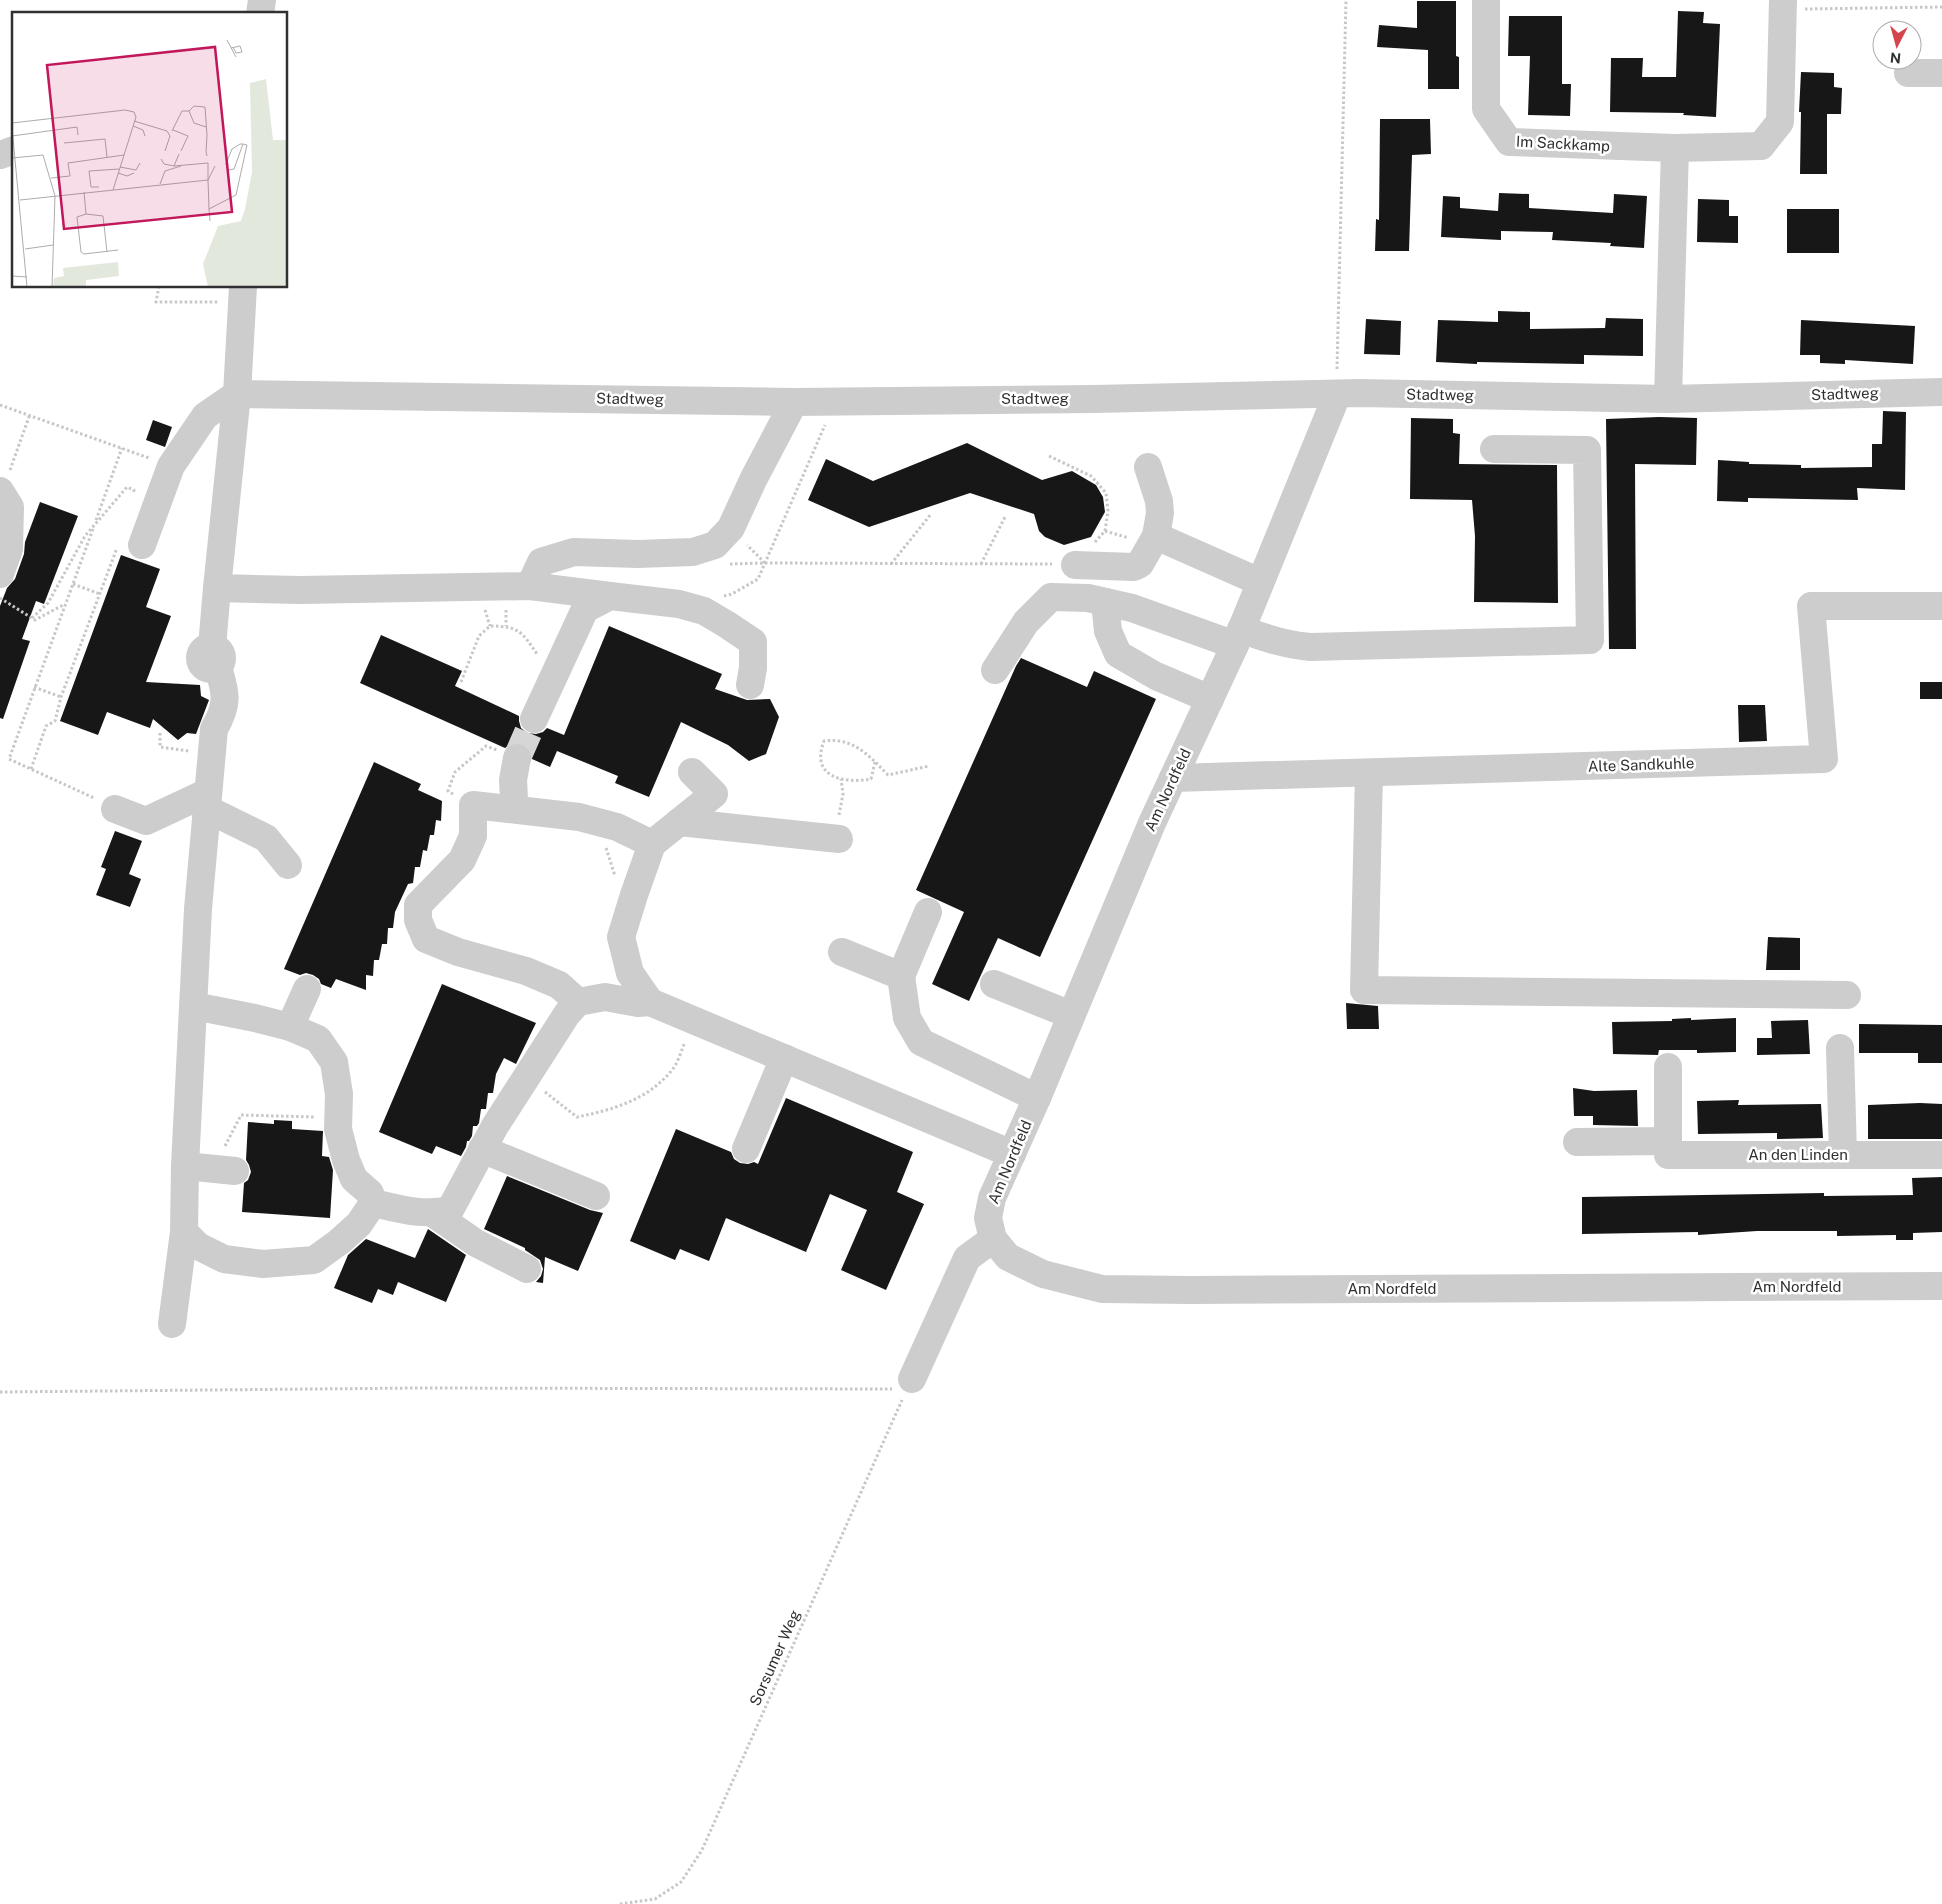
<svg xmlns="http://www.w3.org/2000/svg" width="1942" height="1904" font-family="'Public Sans',sans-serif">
<rect width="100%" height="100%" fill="#fff"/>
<g fill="#171717">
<path d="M1417 1H1456V56L1459 57V89H1428V50L1377 47 1379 25 1417 28Z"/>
<path d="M1678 11 1704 12 1703 23 1720 24 1716 117 1683 115 1684 113 1610 112 1611 58H1643L1642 77H1676Z"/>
<path d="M1509 16H1562V84H1571L1570 116 1528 115 1530 56H1508Z"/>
<path d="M1801 72 1834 73V87L1842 88 1841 114H1827V174H1800L1801 112H1799Z"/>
<path d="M1380 119H1430L1431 154 1412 155 1409 251H1375L1376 219 1379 220Z"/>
<path d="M1499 193 1529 194V208L1613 213 1614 194 1647 196 1644 248 1610 246 1611 243 1552 240 1553 232 1501 231V240L1441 237 1443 196 1460 197V208L1498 211Z"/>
<path d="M1698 199 1729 200V216H1738V243L1697 242Z"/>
<rect x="1787" y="209" width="52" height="44"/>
<path d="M1498 311 1530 312V329L1605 328 1606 318 1643 319V356L1584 355V364L1477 362V364L1436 362 1438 320 1498 322Z"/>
<path d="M1366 319 1401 321 1400 355 1364 354Z"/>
<path d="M1801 320 1915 326 1913 364 1845 360V364L1820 363V355H1800Z"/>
<path d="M1883 411 1906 412 1905 490 1857 488 1858 500 1748 498V502L1717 501 1718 460 1749 462V464L1801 465V468L1872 467V444H1882Z"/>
<path d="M1659 417 1697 418 1696 465 1635 464 1636 649H1609L1606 419Z"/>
<path d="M1411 418 1453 419V433L1460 434 1459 464 1557 465 1558 603 1474 602 1475 536 1472 500 1410 499Z"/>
<path d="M153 420 172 427 165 447 146 440Z"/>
<path d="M967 443 1042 480 1072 471 1096 485 1103 497 1105 512 1091 537 1064 545 1045 537 1039 531 1034 514 970 493 869 527 808 500 826 459 873 481Z"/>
<path d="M40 502 78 516 44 604 36 601 22 639 30 641 3 719 0 718V606L7 588 15 579 24 554 25 542Z"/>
<path d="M121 555 160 569 146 607 171 616 146 682 200 685 201 696 209 700 196 734 187 733 178 740 153 719 150 728 107 712 98 735 60 721Z"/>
<path d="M609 626 722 674 715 689 747 700 770 699 779 717 766 754 749 761 728 745 681 722 649 797 615 783 618 776 557 751 550 767 532 759 531 752 527 746 520 743H512L505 748 360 683 381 635 462 671 455 686 519 716V721L521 728 527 733 536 734 543 732 547 728 564 735Z"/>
<path d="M1021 658 1087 687 1094 671 1156 699 1040 957 998 938 969 1001 932 984 964 912 916 890 1016 666Z"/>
<rect x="1920" y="682" width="22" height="17"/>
<path d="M1738 705H1765L1767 741 1739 742Z"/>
<path d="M374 762 421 784 418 790 442 801 441 821 436 820 434 835H430L427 851 423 850 420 867H415L413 883 408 884 395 912 393 928H388L387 944H382L379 960H374L373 976 366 975V990L336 979 331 988 321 984 319 979 313 975 306 973 300 975 284 969Z"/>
<path d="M115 831 142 841 129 874 141 879 130 907 96 895 106 869 101 867Z"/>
<path d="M1768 937 1800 938V970H1766Z"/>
<path d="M442 984 536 1023 516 1064 504 1058 496 1074 493 1093H488L486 1109H481L479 1123 477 1126H473L472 1136 469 1141H467L466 1147 461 1156 436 1146 432 1154 379 1132Z"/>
<path d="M1346 1003 1378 1006 1379 1029H1347Z"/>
<path d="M1691 1018V1020L1736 1018V1052L1697 1053V1050H1659L1658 1055 1613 1054 1612 1022 1672 1021V1019Z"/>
<path d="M1808 1020 1810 1054 1757 1055V1038H1772L1771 1021Z"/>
<path d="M1859 1024 1942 1025V1063H1918V1053H1859Z"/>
<path d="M1573 1088 1594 1091 1637 1090 1638 1126 1593 1125V1116H1574Z"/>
<path d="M786 1098 913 1152 897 1192 924 1204 886 1290 841 1270 867 1210 830 1194 806 1252 726 1218 709 1261 680 1249 675 1260 630 1241 676 1129 731 1152 734 1159 740 1163 748 1164 754 1162 758 1164Z"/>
<path d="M1739 1100 1738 1105 1821 1104 1823 1138 1777 1139V1133L1698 1134 1697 1101Z"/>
<path d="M1920 1103 1942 1104V1139H1868V1105Z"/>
<path d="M274 1120 292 1121V1129L323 1131 322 1156 329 1157 333 1170 330 1218 242 1212 244 1183 248 1180 251 1172 249 1165 246 1160 248 1122 274 1124Z"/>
<path d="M507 1176 590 1210 603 1213 578 1271 545 1257 543 1283 536 1282 541 1276 543 1269 540 1260 525 1250V1248L484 1229Z"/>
<path d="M1942 1177V1232L1913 1233V1240H1896V1235L1837 1236V1231H1757L1698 1235V1232L1582 1234V1197L1824 1193V1196L1913 1195 1912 1178Z"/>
<path d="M428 1229 466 1255 446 1302 398 1282 393 1295 378 1289 372 1303 334 1288 348 1255 366 1239 415 1258Z"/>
</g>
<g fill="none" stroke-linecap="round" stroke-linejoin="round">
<path stroke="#d6d6d6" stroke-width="28" stroke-dasharray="28 14" stroke-linecap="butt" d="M517 758 534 719"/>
<g stroke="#c7c7c7" stroke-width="3" stroke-dasharray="2.5 2.5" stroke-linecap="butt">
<path d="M1805 9 1942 7"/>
<path d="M159 286 156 302H219"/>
<path d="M1337 369 1346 0"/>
<path d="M0 405 149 458"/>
<path d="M1049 456 1091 476 1106 493 1108 511 1105 531 1095 542"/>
<path d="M10 470 30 414"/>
<path d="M96 520 122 448"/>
<path d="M93 529 9 759 94 798"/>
<path d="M1105 531 1129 538"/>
<path d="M765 563 1052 564"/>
<path d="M730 564 765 563 747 545"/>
<path d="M891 564 931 514"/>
<path d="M981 564 1006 515"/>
<path d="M73 584 100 594"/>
<path d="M724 596 732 594 758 579 825 425"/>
<path d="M0 598 35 620 65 604"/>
<path d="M485 610 490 626"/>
<path d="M506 610V626"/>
<path d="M32 618 48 603 85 536 127 487 134 490 133 494"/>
<path d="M461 682 479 636 490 626C519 626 522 632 537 654"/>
<path d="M34 687 61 697"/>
<path d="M160 733V747L189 751"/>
<path d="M875 762 871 779C843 784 810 777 824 741 854 737 869 756 888 775L929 766"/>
<path d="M31 769 46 726 55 721 61 697 117 548"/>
<path d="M453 794 448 791 455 772 486 746 497 750"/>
<path d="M839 815 843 794 841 779"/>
<path d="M606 848 615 876"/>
<path d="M545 1092 577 1117C612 1110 648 1100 672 1070 678 1063 681 1051 685 1042"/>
<path d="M225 1146 241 1115 315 1117"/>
<path d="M0 1392 418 1388 892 1389"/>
<path d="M620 1904 655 1899 681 1882 702 1850 902 1400"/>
</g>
<g stroke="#cdcdcd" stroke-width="28">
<path d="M1486 0V109L1509 142 1675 148"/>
<path d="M260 14 262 0"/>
<path d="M1908 73H1942"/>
<path d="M0 155 14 150"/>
<path d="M243 286 237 394 794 402 1093 399 1360 393 1668 399 1942 392"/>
<path d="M1337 395 1235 645 1152 823 1037 1098 992 1198 988 1218 993 1239 1008 1257 1043 1274 1102 1289 1189 1290 1942 1286"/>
<path d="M1668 399 1675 148 1761 146 1780 122 1783 0"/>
<path d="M1148 467 1159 501 1160 513 1156 536"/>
<path d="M0 491 10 507 9 549 0 574"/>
<path d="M142 545 171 466 205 416 237 394 217 588 301 590 530 586 610 596"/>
<path d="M1075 565 1134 567 1140 564 1156 536 1260 582"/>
<path d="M530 586 541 562 574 552 638 554 693 552 715 545 731 528 753 480 794 402"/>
<path d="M1105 602 1108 631 1118 654 1156 676 1210 699"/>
<path d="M1241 629C1264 638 1286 645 1310 647L1590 640 1587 450 1494 449"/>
<path d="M212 647 217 588"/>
<circle cx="211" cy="658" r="11"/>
<path d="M995 670 1026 622 1051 597 1088 598 1132 608 1235 645"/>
<path d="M534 719 585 609 610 596 679 604 704 611 726 624 753 642V668L750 685"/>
<path d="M517 758 513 780 514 799 509 809 473 805V836L462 860 418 905V920L426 939 458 952 526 971 559 985 578 1002"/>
<path d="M692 772 714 794 652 844 634 895 621 937 630 973 650 1002 1012 1154"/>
<path d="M1369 773 1364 990 1847 995"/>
<path d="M1173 778 1824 759 1811 606H1942"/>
<path d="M115 809 146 821 208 792"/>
<path d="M207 809 266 838 288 865"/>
<path d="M509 809 579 817 617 827 652 844"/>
<path d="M679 822 839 839"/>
<path d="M842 952 901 976 928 912"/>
<path d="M901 976 907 1018 921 1042 1037 1098"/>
<path d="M994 984 1071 1015"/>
<path d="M194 1006 255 1018 290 1027 318 1039 334 1062 339 1094 338 1129 346 1160 354 1179 370 1193 373 1203 359 1224 339 1242 314 1260 263 1264 224 1259 198 1246 184 1232 185 1166 198 909 214 729C229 704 226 693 218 667"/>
<path d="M290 1027 307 989"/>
<path d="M1840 1048 1843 1155"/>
<path d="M1668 1067V1155H1942"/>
<path d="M1577 1142 1668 1141"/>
<path d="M482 1149 596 1196"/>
<path d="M746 1149 784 1058"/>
<path d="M185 1166 235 1171"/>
<path d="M373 1203C400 1209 422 1216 450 1210L495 1126 567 1014 578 1002 605 997 638 1003 650 1002"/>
<path d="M434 1214 476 1243 527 1269"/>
<path d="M172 1324 184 1232"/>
<path d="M912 1379 967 1258 993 1239"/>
</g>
</g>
<g text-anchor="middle" stroke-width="5" stroke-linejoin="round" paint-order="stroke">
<g font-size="15" fill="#303030" stroke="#fff">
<text transform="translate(1563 144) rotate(3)" y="5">Im Sackkamp</text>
<text transform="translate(1845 394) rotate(-2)" y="5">Stadtweg</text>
<text transform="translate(1440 395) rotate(1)" y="5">Stadtweg</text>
<text transform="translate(630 399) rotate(1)" y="5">Stadtweg</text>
<text x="1035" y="404">Stadtweg</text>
<text transform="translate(1641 765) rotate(-2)" y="5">Alte Sandkuhle</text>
<text transform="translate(1168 790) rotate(-65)" y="5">Am Nordfeld</text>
<text x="1798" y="1160">An den Linden</text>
<text transform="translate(1010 1162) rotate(-67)" y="5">Am Nordfeld</text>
<text x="1797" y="1292">Am Nordfeld</text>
<text x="1392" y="1294">Am Nordfeld</text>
<text transform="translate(775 1658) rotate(-66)" y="5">Sorsumer Weg</text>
</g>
</g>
<g transform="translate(12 12)">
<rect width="275" height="275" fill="#fff"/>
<path d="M254 67 261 128H275V275H196L191 252 206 214 229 209 233 197 240 160 238 71ZM106 250 107 264 74 268V274L41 275 42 266 52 264 51 256Z" fill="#e3e8dd"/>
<path fill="none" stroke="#acacac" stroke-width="1" d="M215 28 224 45M219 36 228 34 230 40 224 41 221 35M122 109 155 119 158 124 153 139M0 111 113 98 122 100 124 105 101 178M121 114 131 118 133 124M194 115 182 111 177 99 182 94 193 95 195 123 194 140 195 144M0 116 15 275M161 118 176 124 169 139M160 119 170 99H177M0 124 65 115 66 123M52 131 93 127 95 145M0 146 31 143 43 184 40 275M149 147 152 152 162 154 167 142M162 154 196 151V168L203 154M108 155 124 158 128 151M106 161 115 164 122 161M39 166 58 164 56 151 112 143M148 172 153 159 169 154M87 175H79L77 159 107 157M72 180 74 202 65 205 69 240 72 242 106 238M8 188 196 168 197 197M74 202 91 204 95 240M198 209 197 197 224 183 235 133 231 132H228L220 137 214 152 216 158 222 157 231 132M13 237 41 233M0 264 15 265"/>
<path fill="#c2185b" fill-opacity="0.15" stroke="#c2185b" stroke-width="2.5" d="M203 35 220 200 52 217 35 53Z"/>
<rect width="275" height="275" fill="none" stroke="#303030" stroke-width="2.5"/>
</g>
<g transform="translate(1897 45) rotate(186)"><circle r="24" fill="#ffffff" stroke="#acacac"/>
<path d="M0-4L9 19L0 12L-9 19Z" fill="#d4454d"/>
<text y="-8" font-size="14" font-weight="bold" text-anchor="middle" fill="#303030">N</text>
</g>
</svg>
